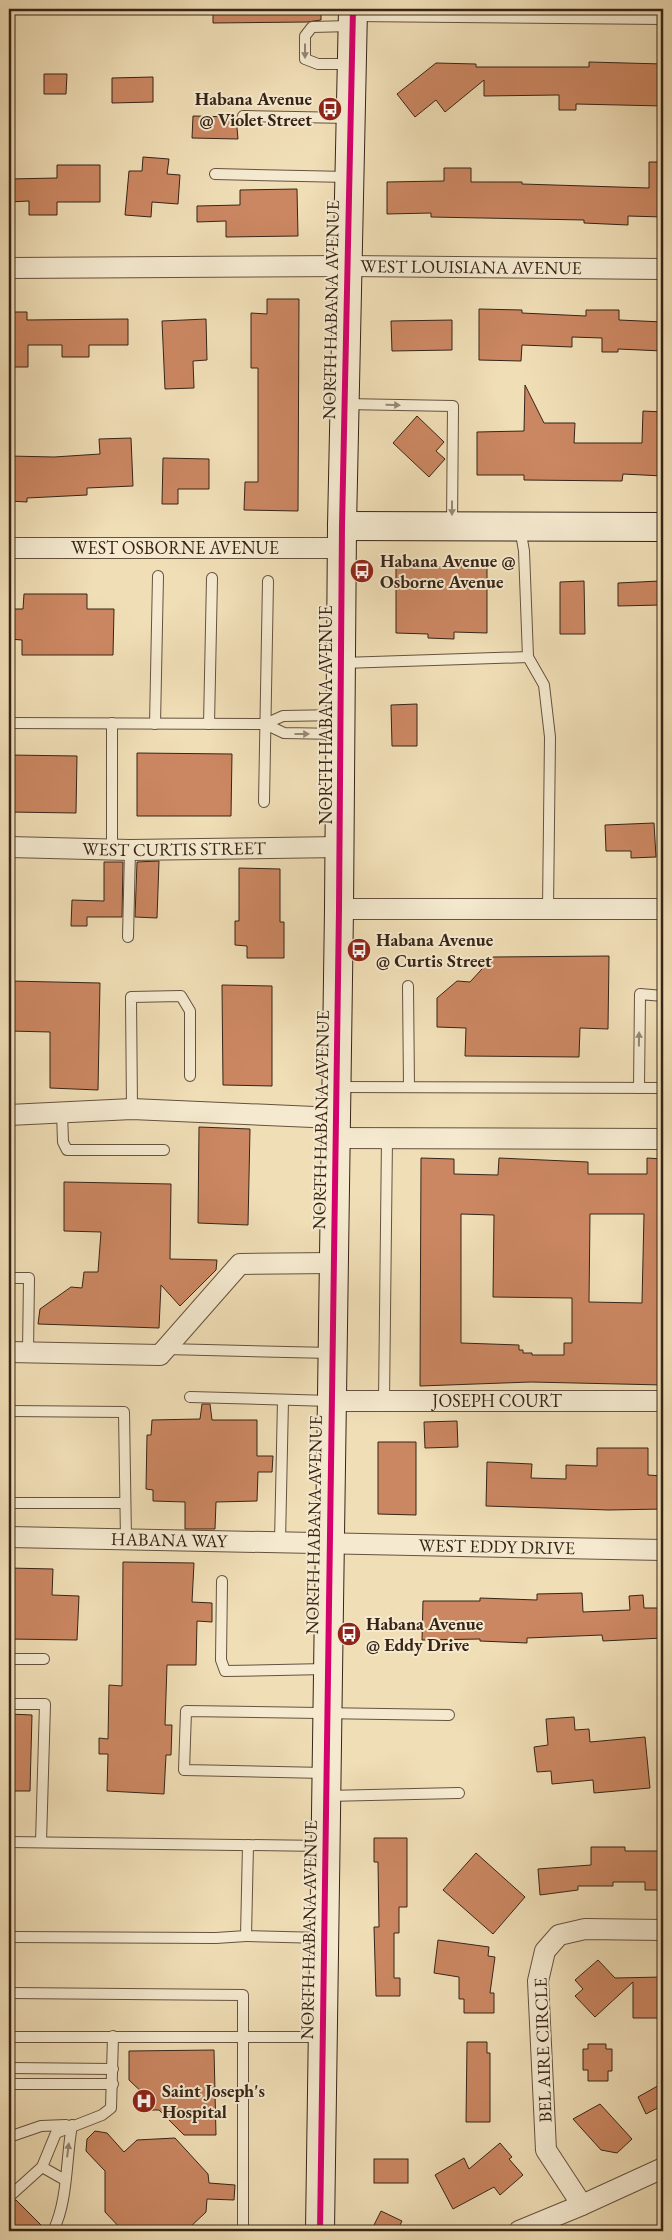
<svg xmlns="http://www.w3.org/2000/svg" width="672" height="2240" font-family="'EB Garamond',serif">
<rect width="100%" height="100%" fill="#f0deb6"/>
<filter id="stains"><feTurbulence type="fractalNoise" baseFrequency=".004" numOctaves="4"/><feColorMatrix values="0 0 0 0 .2 0 0 0 0 .09 0 0 0 0 .02 0 0 0 .5 -.17"/></filter>
<radialGradient id="worn" r=".72"><stop offset=".6" stop-color="#630" stop-opacity="0"/><stop offset="1" stop-color="#630" stop-opacity=".3"/></radialGradient>
<g fill="#cb8762" stroke="#372417" fill-rule="evenodd">
<path d="M213 9H321V20L307 22 213 23Z"/>
<path d="M589 62 663 64V106L576 104V110H559V95L484 96V80L445 112 436 100 415 117 397 94 436 63 476 64V67H589Z"/>
<path d="M44 74H67L66 94H44Z"/>
<path d="M153 77V102L112 103V78Z"/>
<path d="M193 116 236 117 238 139 192 138Z"/>
<path d="M143 157 169 159 167 174 180 175 178 204 152 202 151 217 125 215 129 171H142Z"/>
<path d="M649 162H663V217L628 216V225L584 223V220L431 217V213L387 214V182L444 181V168H471V182H522V184L649 188Z"/>
<path d="M57 165H100V202H57V215H29V201L9 202V179L57 178Z"/>
<path d="M297 189 298 236 226 237V221L197 222V206L240 205V190Z"/>
<path d="M267 299H299L298 511 244 510 245 482H258V368H251V313L267 314Z"/>
<path d="M479 309 522 310V313L586 316V310H619V320L663 322V351L618 349V352H602V338L572 337V347L522 345 521 361 479 360Z"/>
<path d="M9 312H27V320L128 319V345H89V357H62V345H28V367H9Z"/>
<path d="M206 319 207 360 193 361 194 388 165 389 162 321Z"/>
<path d="M452 320V350L392 351 391 321Z"/>
<path d="M525 385 544 423H575L574 443H642L643 411 663 412V476L623 474 622 481 524 480V475H477V432L524 431Z"/>
<path d="M417 416 444 442 436 451 445 459 429 477 393 443Z"/>
<path d="M131 438 133 486 87 488V495L27 498V502L9 501V456L54 457 100 454 99 439Z"/>
<path d="M163 458 209 459V489H178V504H162Z"/>
<path d="M396 566 487 567V633L454 632V639L428 638V634L396 633Z"/>
<path d="M584 581 585 634H560V582Z"/>
<path d="M660 581 661 605 618 606V583Z"/>
<path d="M24 594H87V609H114L113 655H22V640L9 639V609H23Z"/>
<path d="M417 704V746H392L391 705Z"/>
<path d="M137 753 232 754 231 816H137Z"/>
<path d="M9 755 77 756 76 813 9 812Z"/>
<path d="M654 823 656 857 631 858V851H606L605 825Z"/>
<path d="M159 861 157 918 135 917 137 862Z"/>
<path d="M104 862H123L122 917H87V926H71L72 900 104 901Z"/>
<path d="M239 868 280 869V922H284V958H247V946L235 945V921H239Z"/>
<path d="M609 956 608 1029 580 1028 579 1057 465 1056 466 1028 437 1027V998L457 981 470 982 493 957Z"/>
<path d="M9 981 100 983 98 1090 50 1088V1032L9 1031Z"/>
<path d="M222 985 272 986V1086L223 1085Z"/>
<path d="M199 1127 250 1129 248 1225 198 1223Z"/>
<path d="M421 1158 454 1159V1174L498 1175 499 1158 588 1162V1174H647V1158L663 1159V1385L531 1382 420 1386ZM461 1214 494 1215 493 1297 572 1298V1343H564V1355H532V1353H523V1350H519V1345L461 1343ZM590 1214H644L642 1303 589 1302Z"/>
<path d="M64 1182 171 1184 170 1259 217 1260 216 1270 180 1306 161 1285 159 1328 38 1324 40 1309 71 1287 82 1288 84 1272H98L101 1232 64 1231Z"/>
<path d="M202 1404H210L212 1420H257V1456H273L272 1472H258L257 1501 216 1502 215 1529H185V1502L153 1501V1490L146 1489 147 1435H151L152 1420 200 1419Z"/>
<path d="M457 1421 458 1447 425 1448 424 1422Z"/>
<path d="M378 1442H416V1515L378 1514Z"/>
<path d="M597 1448H648V1475L663 1476V1509L609 1510 486 1506 487 1462 532 1464 531 1478 566 1479V1465L597 1466Z"/>
<path d="M123 1562 194 1563 192 1602 212 1603V1622L197 1621 196 1665H167L165 1725H172L171 1755H166L164 1794 107 1791 108 1754H99V1738L108 1739 109 1685 122 1686Z"/>
<path d="M9 1568 53 1569 52 1595 79 1596 77 1640 9 1639Z"/>
<path d="M582 1593 583 1612 630 1610 629 1596 643 1595 644 1608H663V1638L603 1641 602 1635 527 1638V1643L480 1641V1639L422 1640 423 1601H480V1598L537 1600V1594Z"/>
<path d="M9 1714 32 1715 30 1791H9Z"/>
<path d="M574 1717 575 1730 589 1729 590 1742 645 1737 650 1788 594 1793 593 1780 552 1784 551 1771 537 1772 534 1747 548 1745 546 1719Z"/>
<path d="M374 1838H407V1907H399V1933H394V1978H400V1996H376L374 1927H379L378 1862H374Z"/>
<path d="M591 1847H625V1851H663V1882H660V1890H645V1882H613V1886H578V1890L540 1895 538 1869 591 1865Z"/>
<path d="M476 1853 525 1897 493 1934 443 1890Z"/>
<path d="M438 1940 489 1947 488 1956 495 1957 490 1993H494V2013H464V1999H459V1977L434 1973Z"/>
<path d="M598 1960 615 1978 663 1977V2018H633V1982L595 2017 575 1996 583 1989 575 1980Z"/>
<path d="M467 2042H487V2053H490V2122H466Z"/>
<path d="M588 2044H606V2049H612V2071H608V2081H588V2070H583V2049H588Z"/>
<path d="M214 2050 216 2135H184L159 2110H148L147 2097 129 2080V2051Z"/>
<path d="M663 2083V2105L646 2114 638 2097Z"/>
<path d="M600 2104 632 2139 617 2153 601 2150 573 2119Z"/>
<path d="M95 2131 107 2133 124 2152 137 2140 175 2138 208 2174 209 2183 235 2185 234 2200 207 2199 206 2212 186 2231H123L105 2212V2171L86 2151 87 2139Z"/>
<path d="M500 2143 512 2157 509 2159 523 2175 500 2195 494 2187 453 2209 435 2175 464 2158 469 2169Z"/>
<rect x="374" y="2159" width="34" height="24"/>
<path d="M16 2200 46 2230V2231H9V2201Z"/>
<path d="M381 2211 402 2221 397 2231H371Z"/>
</g>
<g fill="none" stroke-linecap="round" stroke-linejoin="round">
<g stroke="#65523f" stroke-width="12">
<g id="lane">
<path d="M351 64H318L305 59V36L312 27 351 26"/>
<path d="M243 116 350 118"/>
<path d="M215 174 348 177"/>
<path d="M345 404 453 406 452 526"/>
<path d="M528 657 544 685 550 737 548 909"/>
<path d="M342 663 528 657 524 551 520 528"/>
<path d="M9 723 265 724 283 716 339 715"/>
<path d="M155 724 158 576"/>
<path d="M209 724 212 578"/>
<path d="M265 724 284 733 339 734"/>
<path d="M264 802 268 581"/>
<path d="M112 850V723"/>
<path d="M128 937 130 850"/>
<path d="M408 986 409 1087"/>
<path d="M337 1087 663 1088"/>
<path d="M639 1088 640 994 663 996"/>
<path d="M132 1109 131 997 181 996 190 1011V1076"/>
<path d="M62 1112 63 1142 67 1150H164"/>
<path d="M9 1278H29L28 1353"/>
<path d="M166 1349 331 1353"/>
<path d="M190 1397 331 1401"/>
<path d="M384 1401 387 1138"/>
<path d="M9 1411 124 1412 126 1539"/>
<path d="M9 1503H125"/>
<path d="M280 1542 283 1400"/>
<path d="M222 1581 221 1660 225 1671 326 1669"/>
<path d="M9 1659H44"/>
<path d="M9 1704H45L41 1842"/>
<path d="M325 1773 184 1770 186 1711 449 1715"/>
<path d="M326 1796 459 1793"/>
<path d="M9 1842 324 1846"/>
<path d="M248 1845 246 1936 323 1938"/>
<path d="M9 1937 216 1938 246 1936"/>
<path d="M9 1993 243 1995V2231"/>
<path d="M9 2037H321"/>
<path d="M9 2068 113 2069"/>
<path d="M9 2084H113"/>
<path d="M9 2137 41 2126 66 2125"/>
<path d="M42 2167 65 2180"/>
<path d="M11 2195 42 2167 56 2133 102 2115 111 2108 113 2036"/>
<path d="M53 2231C68 2202 66 2158 72 2125"/>
</g>
</g>
<g stroke="#65523f" stroke-width="22">
<g id="street">
<path d="M353 11 663 14"/>
<path id="s1" d="M9 268 346 266 663 269"/>
<path id="s2" d="M9 548H342"/>
<path id="s3" d="M9 847 130 850 340 847"/>
<path d="M339 909H663"/>
<path d="M9 1115 132 1109 336 1118"/>
<path d="M336 1138 663 1139"/>
<path d="M9 1352 160 1355 240 1264 334 1263"/>
<path id="s4" d="M331 1401H663"/>
<path id="s5" d="M9 1537 663 1550"/>
<path d="M663 1930 585 1929 559 1935 545 1951 538 1981 546 2150 582 2205 663 2168"/>
<path d="M519 2231 582 2205"/>
</g>
</g>
<g stroke="#372417" stroke-width="30">
<g id="secondary">
<path d="M342 526 663 527"/>
<path d="M320 2231 339 909 342 526 353 9"/>
</g>
</g>
<use href="#lane" stroke="#f5ead0" stroke-width="10"/>
<use href="#street" stroke="#f5ead0" stroke-width="20"/>
<use href="#secondary" stroke="#f5ead0" stroke-width="28"/>
<g stroke="#f5ead0" stroke-width="9">
<path id="cycleway" d="M320 2231 339 909 342 526 353 9"/>
</g>
<use href="#cycleway" stroke="#d6006c" stroke-width="6"/>
</g>
<defs><path id="oneway-solid" d="M-6-.8H1V-3.2L6.5 0L1 3.2V.8H-6Z" transform="scale(1.25)"/></defs>
<g fill="#968774">
<use href="#oneway-solid" transform="translate(305 51) rotate(90)"/>
<use href="#oneway-solid" transform="translate(393 405) rotate(1)"/>
<use href="#oneway-solid" transform="translate(452 508) rotate(90)"/>
<use href="#oneway-solid" transform="translate(302 734)"/>
<use href="#oneway-solid" transform="translate(639 1039) rotate(-89)"/>
<use href="#oneway-solid" transform="translate(68 2150) rotate(-83)"/>
</g>
<defs>
<g id="bus-disc" transform="scale(1.25)"><circle r="9.5" fill="#8f2418" stroke="#f5ead0"/><path d="M-5-6H5V4H4V6H2V4H-2V6H-4V4H-5ZM-3.5-4V0h7V-4ZM-3.5 1.2v1.5H-2V1.2ZM2 1.2v1.5H3.5V1.2Z" fill="#fff"/></g>
<g id="hospital-disc" transform="scale(1.25)"><circle r="9.5" fill="#8f2418" stroke="#f5ead0"/><path d="M-5-5h3v3.5h4V-5h3V5h-3V1.5h-4V5h-3Z" fill="#fff"/></g>
</defs>
<g fill-rule="evenodd">
<use href="#bus-disc" x="330" y="109"/>
<use href="#bus-disc" x="362" y="571"/>
<use href="#bus-disc" x="359" y="950"/>
<use href="#bus-disc" x="349" y="1634"/>
<use href="#hospital-disc" x="144" y="2101"/>
</g>
<g text-anchor="middle" stroke-width="4" stroke-linejoin="round" paint-order="stroke">
<g font-size="18" font-weight="bold" fill="#372417" stroke="#f5ead0" text-anchor="start">
<text x="312" y="105" text-anchor="end">Habana Avenue<tspan x="312" dy="21">@ Violet Street</tspan></text>
<text x="380" y="567">Habana Avenue @<tspan x="380" dy="21">Osborne Avenue</tspan></text>
<text x="376" y="946">Habana Avenue<tspan x="376" dy="21">@ Curtis Street</tspan></text>
<text x="366" y="1630">Habana Avenue<tspan x="366" dy="21">@ Eddy Drive</tspan></text>
<text x="162" y="2097">Saint Joseph's<tspan x="162" dy="21">Hospital</tspan></text>
</g>
<g font-size="18" fill="#372417" stroke="#f5ead0">
<text dy="6" stroke="none"><textPath href="#s1" startOffset="462">WEST LOUISIANA AVENUE</textPath></text>
<text transform="translate(331 310) rotate(-89)" y="6">NORTH HABANA AVENUE</text>
<text dy="6" stroke="none"><textPath href="#s2" startOffset="166">WEST OSBORNE AVENUE</textPath></text>
<text transform="translate(326 715) rotate(-90)" y="6">NORTH HABANA AVENUE</text>
<text dy="6" stroke="none"><textPath href="#s3" startOffset="165">WEST CURTIS STREET</textPath></text>
<text transform="translate(321 1120) rotate(-89)" y="6">NORTH HABANA AVENUE</text>
<text dy="6" stroke="none"><textPath href="#s4" startOffset="166">JOSEPH COURT</textPath></text>
<text transform="translate(314 1525) rotate(-89)" y="6">NORTH HABANA AVENUE</text>
<text dy="6" stroke="none"><textPath href="#s5" startOffset="160">HABANA WAY</textPath></text>
<text dy="6" stroke="none"><textPath href="#s5" startOffset="488">WEST EDDY DRIVE</textPath></text>
<text transform="translate(309 1930) rotate(-89)" y="6">NORTH HABANA AVENUE</text>
<text transform="translate(543 2050) rotate(-92)" y="6">BEL AIRE CIRCLE</text>
</g>
</g>
<rect width="672" height="2240" fill="none" stroke="#f0deb6" stroke-width="30"/>
<rect x="10" y="10" width="652" height="2220" fill="none" stroke="#372417" stroke-width="2.5"/>
<rect x="15" y="15" width="642" height="2210" fill="none" stroke="#372417"/>
<rect width="100%" height="100%" filter="url(#stains)"/>
<rect width="100%" height="100%" fill="url(#worn)"/>
</svg>
